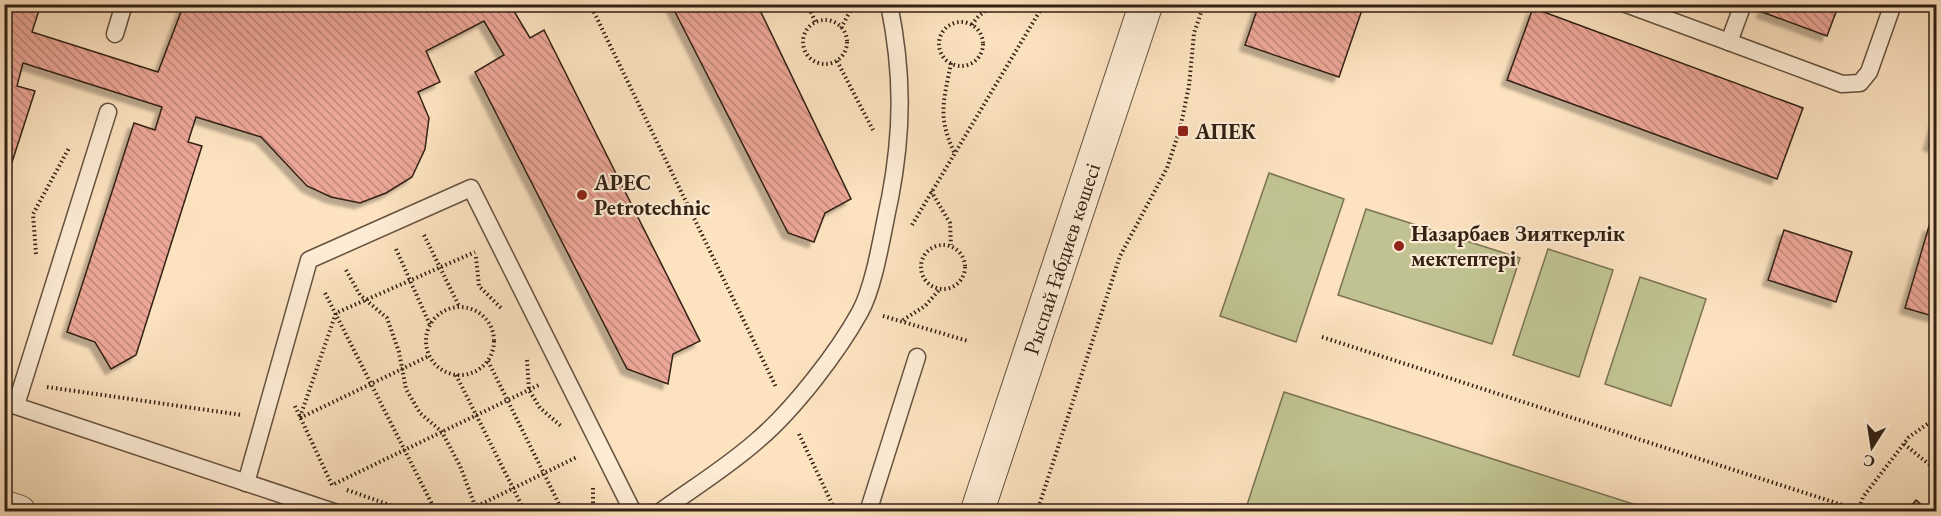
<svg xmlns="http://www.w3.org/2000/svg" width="1941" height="516" font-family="'EB Garamond',serif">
<defs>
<pattern id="building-back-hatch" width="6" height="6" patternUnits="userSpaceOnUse" patternTransform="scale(1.5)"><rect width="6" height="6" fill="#eca697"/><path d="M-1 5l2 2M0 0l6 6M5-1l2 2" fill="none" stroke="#c0877a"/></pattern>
<filter id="shadow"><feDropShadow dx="-5.5" dy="5.5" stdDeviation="1.5" flood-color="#0004"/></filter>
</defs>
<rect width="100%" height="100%" fill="#fce2bf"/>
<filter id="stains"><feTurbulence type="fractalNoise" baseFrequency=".00333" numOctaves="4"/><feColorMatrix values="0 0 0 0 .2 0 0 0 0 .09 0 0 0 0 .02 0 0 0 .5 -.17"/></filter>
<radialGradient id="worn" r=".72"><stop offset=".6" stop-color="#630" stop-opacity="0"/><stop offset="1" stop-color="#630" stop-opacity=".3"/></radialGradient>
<g fill="#c0c391" stroke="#7a7252" stroke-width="1.5">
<path d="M1269 173 1344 199 1296 342 1220 316Z"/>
<path d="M1366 209 1520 258 1492 344 1338 295Z"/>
<path d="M1548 249 1613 270 1579 377 1513 355Z"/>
<path d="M1640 277 1706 299 1671 406 1605 384Z"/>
<path d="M1284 392 1655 511H1245Z"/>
</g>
<g fill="url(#building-back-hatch)" stroke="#332114" stroke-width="1.5" filter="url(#shadow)">
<path d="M4 4H41L32 32 158 72 184 4H518L512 8 530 38 544 30 700 341 673 354 668 384 627 369 475 72 504 55 484 21 426 51 440 82 418 92 429 118 425 149 412 177 386 193 360 203 331 197 307 186 261 137 196 117 188 142 202 146 136 355 111 369 95 342 67 332 134 123 155 130 162 107 23 63 17 86 35 91 4 187Z"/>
<path d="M671 4H757L851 199 825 213 814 242 788 233Z"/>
<path d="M1259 4H1364L1339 77 1245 45Z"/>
<path d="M1765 4H1839L1827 36 1762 12Z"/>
<path d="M1533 8 1803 108 1777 179 1507 80Z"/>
<path d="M1936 119V147L1929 145Z"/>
<path d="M1929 226 1936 229V317L1905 308Z"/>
<path d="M1784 230 1852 252 1836 302 1768 280Z"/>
<path d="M1916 500 1930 512H1906Z"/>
</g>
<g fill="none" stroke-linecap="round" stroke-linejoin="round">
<g stroke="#65513f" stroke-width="19">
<g id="service">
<path d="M1626 4 1729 42 1743 4"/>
<path d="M115 34 124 4"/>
<path d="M1729 42 1842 84 1860 83 1869 72 1893 4"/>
<path d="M4 402 334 512"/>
<path d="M16 405 108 112"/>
<path d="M246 483 309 260 471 188 633 512"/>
<path d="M660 512C693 488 729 466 759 439 794 409 838 352 860 312 875 285 883 229 890 198 903 130 903 72 889 4"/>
<path d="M868 512 917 357"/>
</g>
</g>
<g stroke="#65513f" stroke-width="35">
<g id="tertiary">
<path d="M4 507 19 512"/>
<path id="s1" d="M977 512 1146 4"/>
</g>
</g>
<g stroke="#332114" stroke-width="4" stroke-dasharray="1.5 3" stroke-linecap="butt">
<path d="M590 4 776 387"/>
<path d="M807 4 816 23"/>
<path d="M1026 4 1042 8"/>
<circle cx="825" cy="42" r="22"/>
<circle cx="961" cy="44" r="22"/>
<path d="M972 25C980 12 989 8 1004 4"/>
<path d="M841 28 854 4"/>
<path d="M837 61 873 130"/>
<path d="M951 63C944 100 937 116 954 152"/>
<path d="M931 191 950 223 951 245"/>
<path d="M912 225 1044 4"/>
<path d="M424 235 459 306"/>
<circle cx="943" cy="267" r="22"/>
<path d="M396 249 430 325"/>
<path d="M36 254 33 214 69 148"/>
<path d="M476 257 479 286 502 309"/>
<path d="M346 270 360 295 387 318 399 352 406 389 420 413 442 432 460 466 474 503 486 512"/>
<path d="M325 293 436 512"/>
<circle cx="460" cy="341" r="34"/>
<path d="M883 316 968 341"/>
<path d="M903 320 925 306 940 289"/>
<path d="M1322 337 1858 510"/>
<path d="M527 360 529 390 540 408 561 426"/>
<path d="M488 361 563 512"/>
<path d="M456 375 525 512"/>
<path d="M47 387 242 415"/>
<path d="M295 406 332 485 541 384"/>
<path d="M300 417 336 313 475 252"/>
<path d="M300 418 429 356"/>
<path d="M799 434 836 512"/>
<path d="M1904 444 1936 470"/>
<path d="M593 488V512"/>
<path d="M347 490 410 512"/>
<path d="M465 512 577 457"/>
<path d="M1037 512 1120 256 1167 168 1180 129 1189 86 1194 33 1204 4"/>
<path d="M1858 512 1863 497 1909 437 1936 418"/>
</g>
<use href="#service" stroke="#fdecd5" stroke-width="16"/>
<use href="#tertiary" stroke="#fdecd5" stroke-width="33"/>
</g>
<g fill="#8f2418" stroke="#fdecd5" stroke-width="2">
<rect x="1177" y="125" width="12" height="12" rx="3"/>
<circle cx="582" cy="195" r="6"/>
<circle cx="1399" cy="246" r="6"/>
</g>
<g text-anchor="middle" stroke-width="4.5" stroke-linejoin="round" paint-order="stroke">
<g font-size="22" font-weight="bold" fill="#332114" stroke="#fdecd5" text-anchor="start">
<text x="1195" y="139">АПЕК</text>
<text x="594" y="190">APEC<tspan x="594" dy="25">Petrotechnic</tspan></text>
<text x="1411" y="241">Назарбаев Зияткерлік<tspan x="1411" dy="25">мектептері</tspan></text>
</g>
<g font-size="22" fill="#332114" stroke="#fdecd5">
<text dy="8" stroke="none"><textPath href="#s1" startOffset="267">Рыспай Ғабдиев көшесі</textPath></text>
</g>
</g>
<rect width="1941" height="516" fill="none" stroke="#fce2bf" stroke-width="24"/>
<rect x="6" y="6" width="1929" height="504" fill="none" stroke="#332114" stroke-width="3"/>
<rect x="12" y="12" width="1917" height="492" fill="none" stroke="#332114" stroke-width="1.5"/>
<g transform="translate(1872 447) rotate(192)" stroke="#fdecd5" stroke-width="4.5" paint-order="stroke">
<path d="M0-4.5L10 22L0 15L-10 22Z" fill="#332114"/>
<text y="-9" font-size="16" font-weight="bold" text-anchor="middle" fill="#332114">С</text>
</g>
<rect width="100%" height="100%" filter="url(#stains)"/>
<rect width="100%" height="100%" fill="url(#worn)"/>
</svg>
